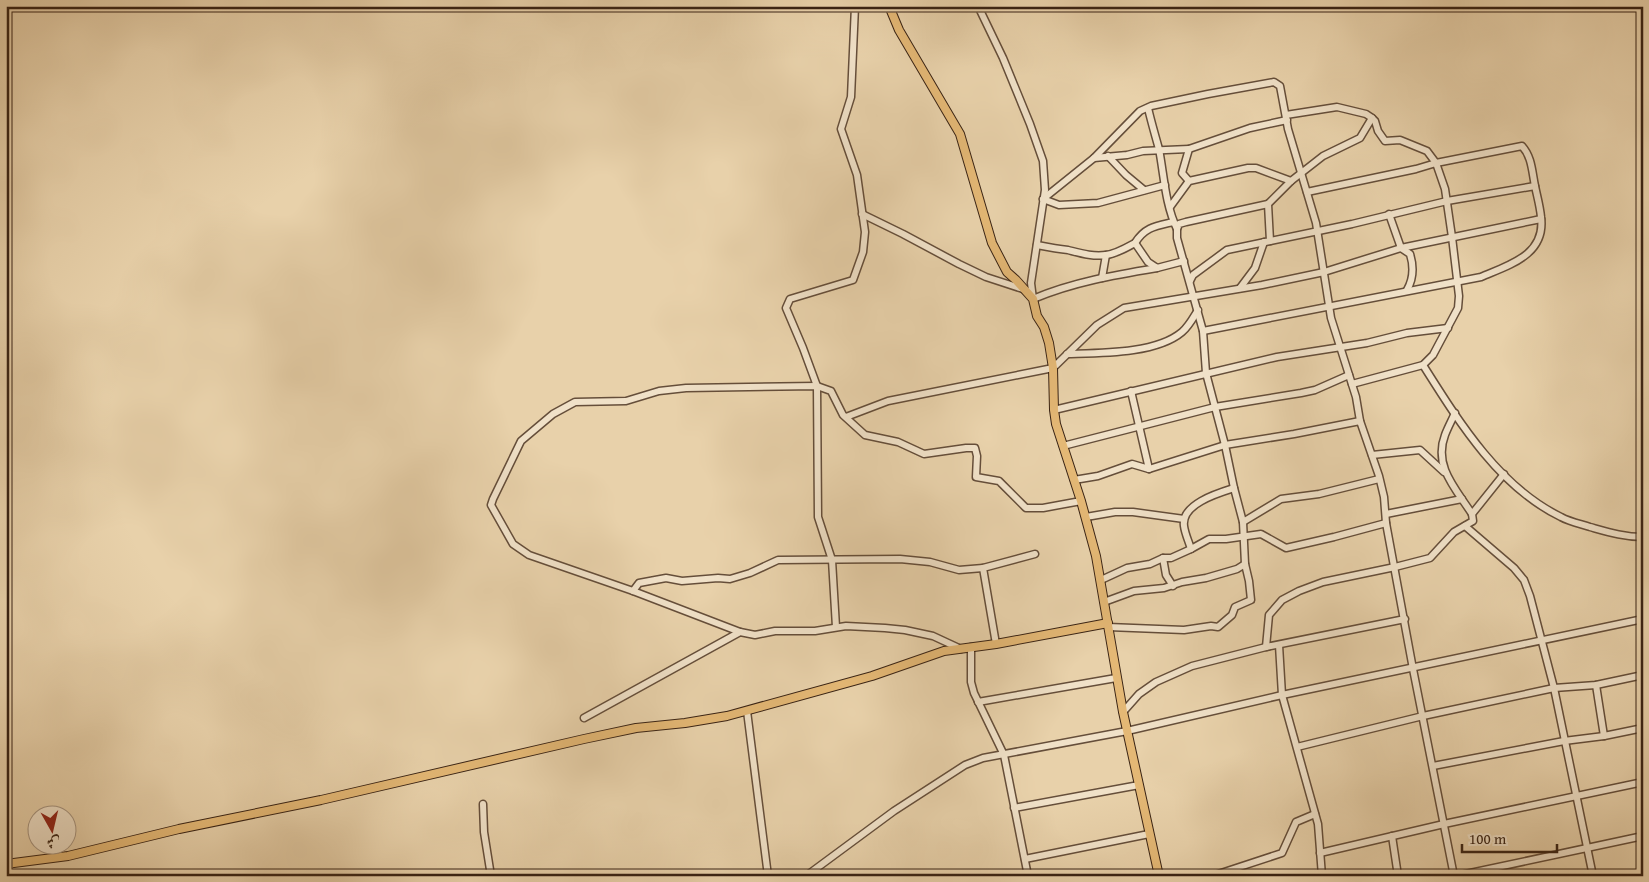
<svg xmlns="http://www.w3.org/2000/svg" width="1649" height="882" font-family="'Gentium Book Plus',Amiri,serif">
<rect width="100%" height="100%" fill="#e8d1aa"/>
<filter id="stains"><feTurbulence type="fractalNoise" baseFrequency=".004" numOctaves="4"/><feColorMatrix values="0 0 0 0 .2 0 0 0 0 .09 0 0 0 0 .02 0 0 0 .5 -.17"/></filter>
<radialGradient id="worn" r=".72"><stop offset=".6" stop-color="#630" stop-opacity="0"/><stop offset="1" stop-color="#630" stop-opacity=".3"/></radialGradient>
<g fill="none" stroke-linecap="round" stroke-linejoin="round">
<g stroke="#654e3a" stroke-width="9">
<g id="minor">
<path d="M978 6 1003 58 1030 124 1043 161 1045 190 1031 283 1033 299C1073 282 1115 275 1157 268"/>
<path d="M1148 108C1151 121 1155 135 1159 149 1164 175 1165 204 1177 229"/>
<path d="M1286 115 1337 107 1366 114 1372 118 1375 121 1378 131 1385 141 1400 140 1427 151 1436 163 1445 189 1452 237 1459 296 1458 308 1433 355 1423 365 1352 384"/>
<path d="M1108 156 1126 175 1144 190"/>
<path d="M1094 158 1140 111 1151 106 1208 94 1274 82 1280 86 1288 129 1316 223 1331 318 1356 397 1360 421 1379 476 1384 497 1386 523 1413 669 1454 876"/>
<path d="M1189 181 1182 173 1189 149 1250 128 1287 120"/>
<path d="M1043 199 1094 158 1127 155 1143 151 1189 149"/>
<path d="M1043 199 1059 205 1098 203 1165 185"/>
<path d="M1170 207 1189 181 1248 168H1256L1291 181"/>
<path d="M862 214 903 234 959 264 986 277 1026 290"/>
<path d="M1389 214 1401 248 1410 254C1414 267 1414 278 1407 290"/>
<path d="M1270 241 1352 224 1447 201 1535 186"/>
<path d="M1135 243C1145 227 1156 226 1173 222"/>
<path d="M1037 245C1047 247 1057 249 1068 250 1080 253 1093 257 1106 255 1116 254 1126 248 1135 243L1148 262 1157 268 1184 261"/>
<path d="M1102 278 1106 255"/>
<path d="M1190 281 1193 275 1227 250 1270 241 1268 204 1291 181 1323 156 1360 138 1372 118"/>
<path d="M1240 288 1255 268 1264 242"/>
<path d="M1203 331 1481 277C1509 265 1546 255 1541 217 1540 206 1537 196 1535 186 1532 172 1532 157 1522 146L1436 163 1416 169 1307 192"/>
<path d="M1067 354C1100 353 1156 354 1182 332 1189 326 1193 318 1198 310"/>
<path d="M1423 365C1459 422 1499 487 1561 517 1570 522 1581 524 1590 527 1608 532 1624 537 1643 537"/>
<path d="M1131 391 1149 469"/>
<path d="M1054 410 1277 357 1367 343 1407 333 1448 328"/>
<path d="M1455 413C1452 420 1448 427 1445 435 1433 466 1456 489 1472 514"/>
<path d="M846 417 888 401 1053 368 1097 325 1124 308 1262 285 1324 272 1401 248 1541 219"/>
<path d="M1063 446 1215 407 1301 393 1315 390 1349 375"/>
<path d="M1372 455 1420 450 1444 472"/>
<path d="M1074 480 1098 476 1132 464 1149 469 1225 445 1294 434 1360 421"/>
<path d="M1386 514 1462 499"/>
<path d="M1086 517 1115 512H1133L1184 519"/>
<path d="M1243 522 1281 499 1319 494 1379 479"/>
<path d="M1465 526 1514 568 1524 580 1530 596 1554 688 1593 876"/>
<path d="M1191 549C1189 542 1185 534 1184 526 1181 504 1218 493 1234 488"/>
<path d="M1163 558 1166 575 1173 586"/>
<path d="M1101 580 1127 568 1150 564 1163 558H1171L1191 549 1209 539H1226L1261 534 1286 548 1334 537 1386 523"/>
<path d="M633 591 639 583 666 578 682 581 718 578 730 579 750 573 778 560 900 559 930 562 959 570 983 568"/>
<path d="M1104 602 1134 591 1164 588 1182 582 1206 578 1237 569 1245 564"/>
<path d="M836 627 832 560 818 517 817 386 803 348 786 308 790 299 853 280 863 252 865 232 857 175 841 129 851 97 855 6"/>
<path d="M1108 627 1184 630 1211 626 1218 627 1232 615 1235 607 1251 600 1249 581 1245 564 1243 522 1234 488 1225 445 1206 373 1203 331 1177 238V229L1179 224 1186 222 1268 204"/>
<path d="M740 632 633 591 529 555 513 544 491 505 493 499 521 441 553 414 575 402 626 401 659 391 686 388 817 386 831 391 843 415 865 435 898 442 924 454 966 448H975L977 456 976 477 999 481 1026 508H1043L1081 501"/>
<path d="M996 644 983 568 1035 554"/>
<path d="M1279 645 1282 695 1318 824 1322 876"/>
<path d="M971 647V682L974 693 1004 755 1028 876"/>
<path d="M1266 647 1269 615 1282 600 1299 591 1323 582 1395 567 1430 558 1454 532 1473 521 1472 514 1504 474"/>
<path d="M1596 685 1604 736"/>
<path d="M978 702 1116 678"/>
<path d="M747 711 768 876"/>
<path d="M1123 712 1139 694 1156 682 1192 666 1266 647 1405 619"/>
<path d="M584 718 740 632 755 635 775 631H815L846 626 885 628 905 630 933 636 961 649"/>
<path d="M1297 747 1423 716 1554 688 1596 685 1643 675"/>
<path d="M1433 766 1564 741 1604 736 1643 728"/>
<path d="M483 804 484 832 491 876"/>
<path d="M1014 808 1139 785"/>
<path d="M1392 836 1398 876"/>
<path d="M1320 853 1444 824 1643 782"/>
<path d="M1025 859 1149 834"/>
<path d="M806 876 894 811 965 765 983 758 1127 731 1282 695 1643 619"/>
<path d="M1212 876 1282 853 1296 822 1315 814"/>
<path d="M1456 876 1643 836"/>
</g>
</g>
<g stroke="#392314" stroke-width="10">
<g id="major">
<path d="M889 6 899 30 960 134 992 243 1007 272 1016 280 1033 299 1037 316 1044 327 1049 343 1053 368 1054 410 1056 424 1081 501 1096 556 1123 712 1159 876"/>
<path d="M6 864 68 856 179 829 321 800 584 739 636 728 685 723 727 716 872 676 944 651 996 644 1108 623"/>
</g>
</g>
<use href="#minor" stroke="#f0e1c8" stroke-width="6"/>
<use href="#major" stroke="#e4b875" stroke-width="8"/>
</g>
<rect width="1649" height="882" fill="none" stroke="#e8d1aa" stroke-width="25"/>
<rect x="8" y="8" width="1634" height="867" fill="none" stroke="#392314" stroke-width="2.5"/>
<rect x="12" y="12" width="1624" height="857" fill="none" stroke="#392314"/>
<g transform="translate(52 830) rotate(172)"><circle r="24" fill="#f0e1c8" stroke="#a79580"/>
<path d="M0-4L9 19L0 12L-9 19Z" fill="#8f2418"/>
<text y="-8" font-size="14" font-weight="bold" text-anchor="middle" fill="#392314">ش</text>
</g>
<path d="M1462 844v8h95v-8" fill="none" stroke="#392314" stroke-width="2.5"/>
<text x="1469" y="844" font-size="15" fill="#392314" stroke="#f0e1c8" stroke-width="4" paint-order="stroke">100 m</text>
<rect width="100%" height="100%" filter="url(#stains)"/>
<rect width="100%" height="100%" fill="url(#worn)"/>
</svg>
